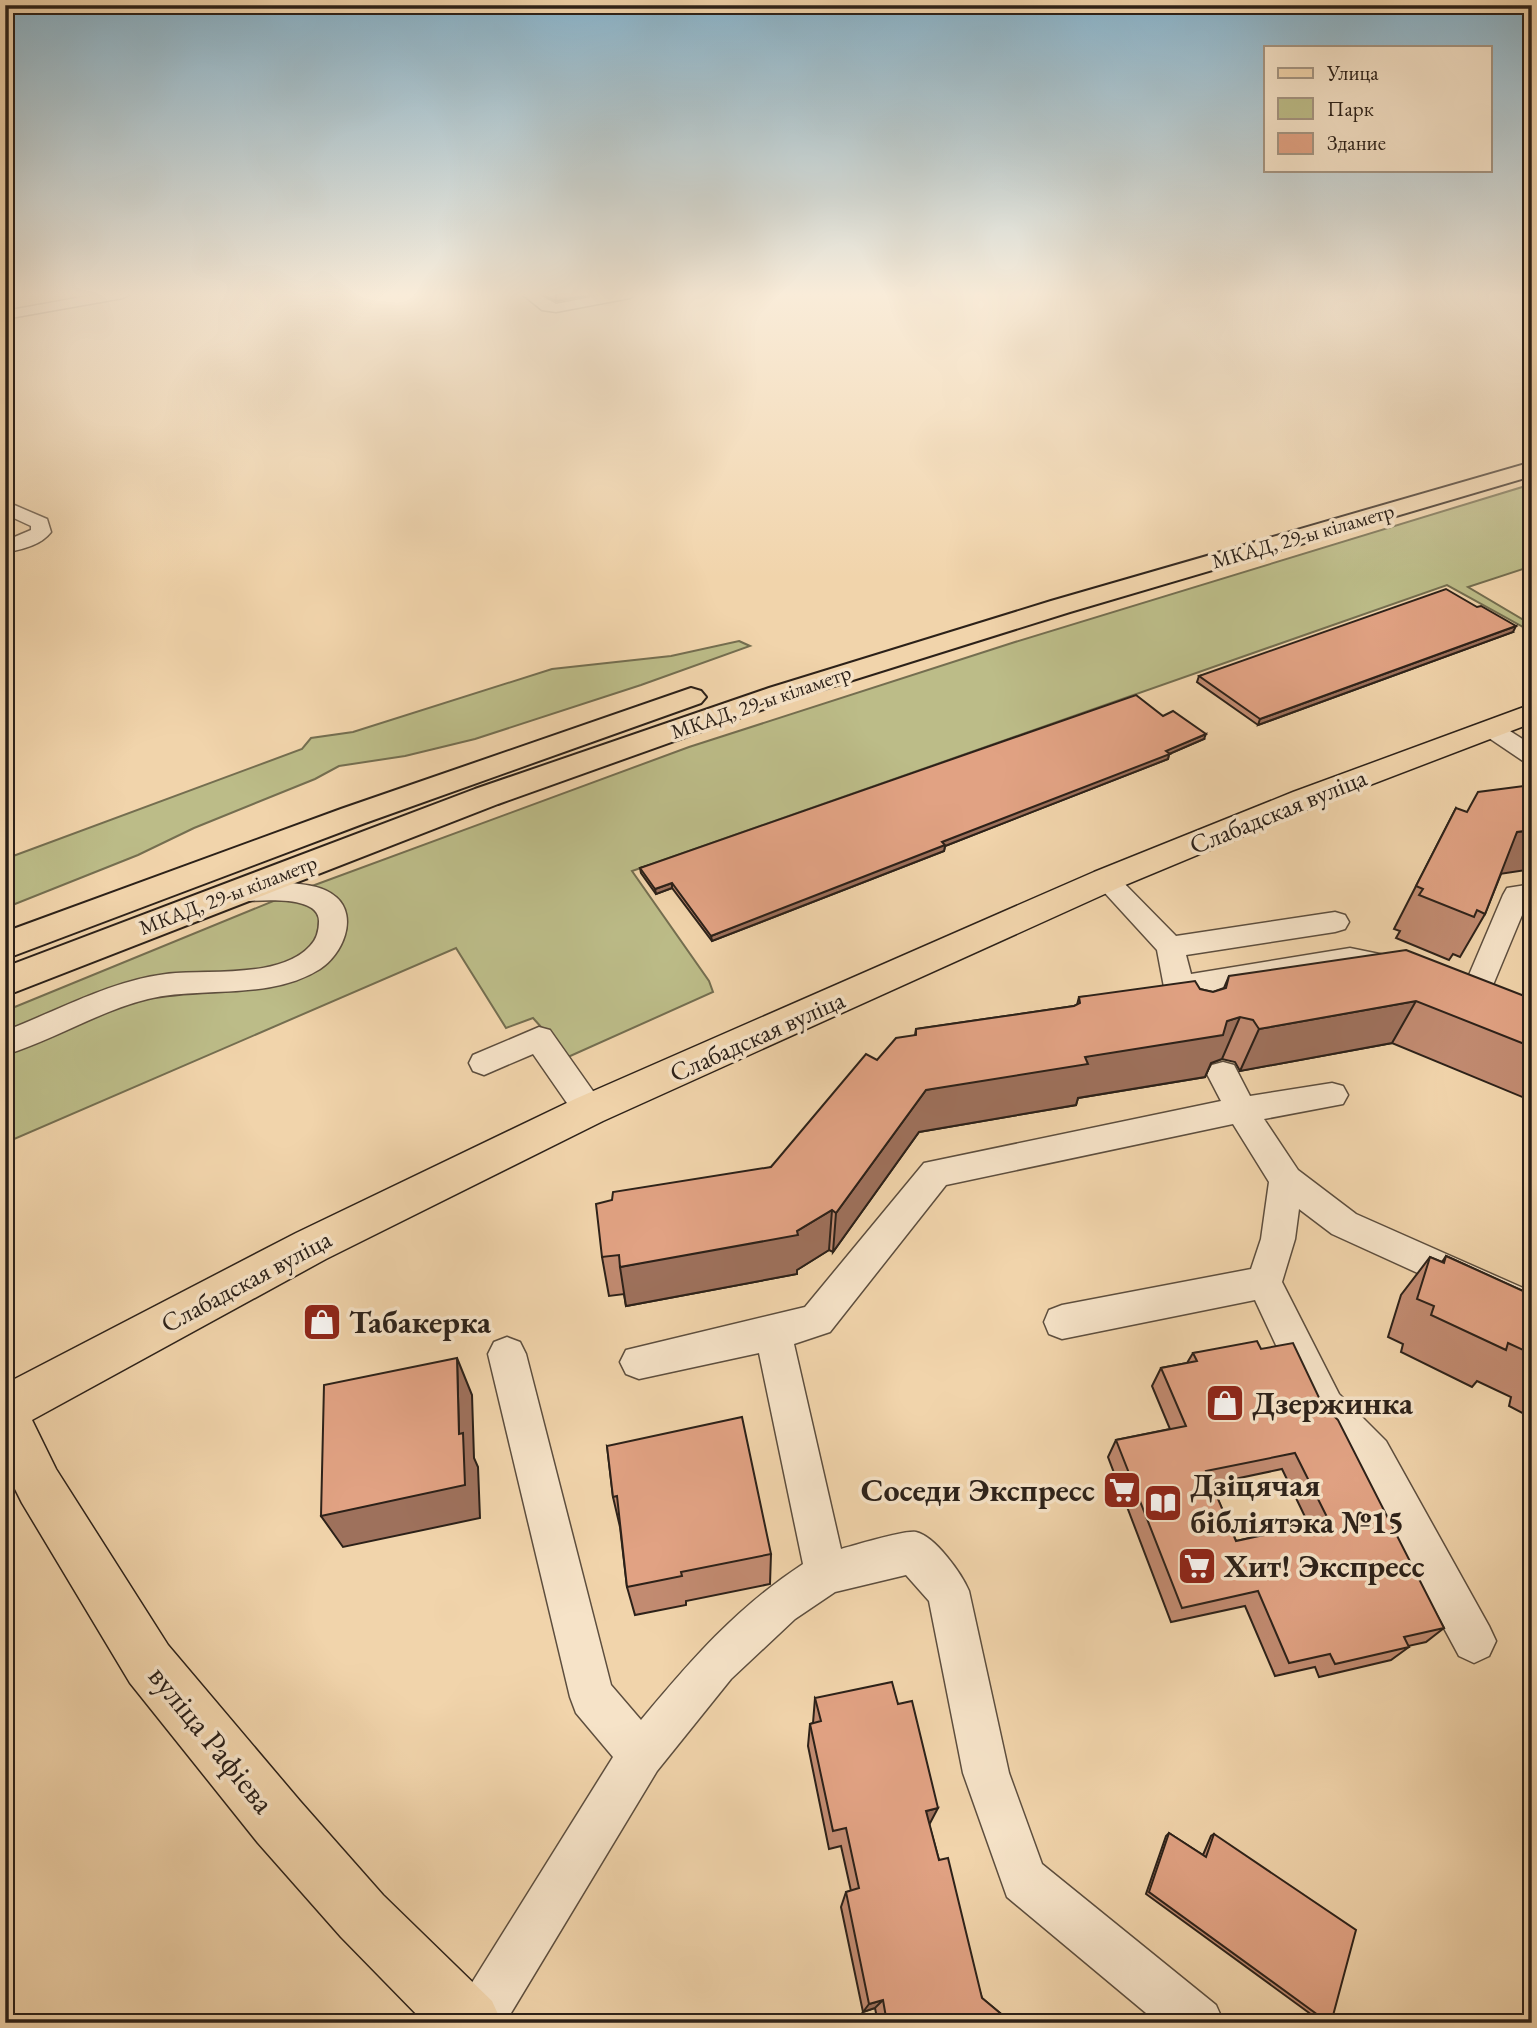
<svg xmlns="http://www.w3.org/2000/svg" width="1537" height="2028" font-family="'EB Garamond',serif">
<rect width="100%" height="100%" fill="#f1d4ab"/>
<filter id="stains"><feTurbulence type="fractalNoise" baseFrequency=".00286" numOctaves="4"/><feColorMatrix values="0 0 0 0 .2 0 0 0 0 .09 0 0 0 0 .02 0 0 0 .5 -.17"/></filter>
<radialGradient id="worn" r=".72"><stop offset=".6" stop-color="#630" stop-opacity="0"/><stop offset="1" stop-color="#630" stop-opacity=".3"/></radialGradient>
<g fill="#bcbc88" stroke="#746e50" stroke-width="2">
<path d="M1532 484V566L1468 587 1532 625V632L1447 585 632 871 709 981 713 992 568 1057 533 1018 506 1028 456 948 5 1143V1011L293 893 689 747 1015 642Z"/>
<path d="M739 641 750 646 641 685 475 739 405 756 339 766 315 779 194 828 138 855 5 908V859L302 749 311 738 353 732 552 669 671 656Z"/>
</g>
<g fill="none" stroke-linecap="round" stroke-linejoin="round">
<g stroke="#5d4e3e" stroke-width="3">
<g id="minor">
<path d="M99 294H130L123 298 5 319V311Z"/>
<path d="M522 294H538L556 304 607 294H637L630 298 556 312 542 310Z"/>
<path d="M5 501 47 519 51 532C40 546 22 549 5 553V541L31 530V526L5 514Z"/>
<path d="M1491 722 1499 724 1532 745V763L1523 761 1483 734 1479 729 1483 724Z"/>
<path d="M1106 871 1115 874 1176 936 1335 912 1345 915 1349 922 1345 929 1335 932 1186 955 1191 974 1350 948 1399 958 1403 965 1399 972 1389 975 1350 968 1197 994 1203 1005 1198 1013 1188 1016 1178 1013 1164 987 1157 950 1093 880 1097 874Z"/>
<path d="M280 882C297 884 322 884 336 897 359 917 342 955 320 969 269 1001 204 986 148 999 99 1011 54 1040 5 1055V1031C57 1011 110 981 166 974 208 969 280 979 310 946 317 939 319 930 319 921 319 893 254 901 234 902L224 900 220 893 224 886Z"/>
<path d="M1532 884V902L1527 903 1488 997 1478 1000 1468 997 1463 989 1503 895 1507 888Z"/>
<path d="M539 1027 550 1030 600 1101 605 1110 600 1119 589 1123 578 1119 533 1054 484 1075 473 1071 469 1063 473 1055Z"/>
<path d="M1223 1062 1234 1065 1250 1096 1332 1083 1343 1086 1348 1095 1343 1104 1264 1119 1298 1170 1356 1214 1532 1292V1325L1332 1234 1299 1209 1295 1239 1282 1282 1339 1394 1386 1441 1489 1626 1496 1641 1489 1656 1474 1663 1459 1656 1358 1469 1311 1420 1255 1300 1062 1339 1049 1334 1044 1322 1049 1310 1062 1305 1251 1269 1261 1239 1269 1182 1233 1124 946 1185 830 1332 794 1344 841 1549C856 1545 904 1530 916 1532 935 1536 962 1574 969 1591L1009 1773 1042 1864 1216 2005 1224 2023H1158L1007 1897 963 1773 929 1601 906 1575 835 1592 795 1619 731 1679 657 1771 505 2023H450L458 2005 613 1757 576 1713 570 1697 488 1354 494 1342 507 1337 520 1342 526 1354 611 1685 641 1720C692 1659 736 1608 803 1564L759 1353 639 1379 626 1374 620 1362 626 1350 805 1307 924 1163 1221 1101 1207 1074 1212 1065Z"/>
</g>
</g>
<g stroke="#2c2119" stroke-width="3">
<path id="major" d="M1532 704V723L1315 806 1118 888 603 1121 326 1259 32 1420 56 1469 168 1645 300 1801 383 1895 492 2001 502 2023H425L341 1937 258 1843 130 1683 22 1503 5 1469V1384L296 1233 575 1099 1094 872 1293 792Z"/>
</g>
<g stroke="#2c2119" stroke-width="4">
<g id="highway">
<path d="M1532 462V476L1070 612 789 700 498 804 5 996V967L475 789 769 688 1051 601Z"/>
<path d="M691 688 701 691 706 697 701 703 365 823 5 959V932L341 809Z"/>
</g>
</g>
<use href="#minor" fill="#f6e3c8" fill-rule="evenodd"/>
<use href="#major" fill="#f1d4ab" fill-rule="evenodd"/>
<use href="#highway" fill="#f1d4ab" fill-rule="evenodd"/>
</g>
<g fill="#c28b71" stroke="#2c2119" stroke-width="2" fill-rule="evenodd">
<path d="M540 294H594L556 301Z"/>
<path d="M1477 607 1513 632 1258 725 1197 682 1199 676Z"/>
<path d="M1163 716 1204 739 1169 754 1168 759 945 846 944 851 712 941 672 888 656 894 641 873 640 868Z"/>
<path d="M1456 808 1501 874 1485 914 1460 957 1453 954 1449 960 1396 938 1400 931 1394 929Z"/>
<path d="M1229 976 1532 999V1101L1392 1043 1240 1071 1235 1062 1222 1059 1211 1063 1205 1077 1078 1098 1076 1105 919 1132 833 1252 829 1250 797 1270V1274L626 1306 624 1294 609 1296 602 1257 771 1167 877 1060 915 1035 916 1029 1074 1006 1077 1005 1079 997 1200 989 1213 992 1224 988Z"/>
<path d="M1446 1256 1532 1295V1418L1509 1406 1511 1397 1477 1381 1472 1387 1401 1352 1403 1344 1388 1337 1401 1295 1430 1257 1442 1262Z"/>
<path d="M1261 1349 1322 1404 1444 1628 1426 1642 1408 1646 1409 1647 1391 1660 1319 1677 1315 1667 1275 1676 1245 1606 1171 1622 1108 1457 1116 1440 1170 1429 1152 1386 1161 1368 1187 1363 1193 1353ZM1282 1469 1309 1525 1236 1541 1211 1484Z"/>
<path d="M607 1446 771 1554 770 1584 686 1601V1605L635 1615 627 1587 620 1527 613 1497Z"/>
<path d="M815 1698 929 1824 939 1860 982 1998 1012 2023H878L875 2008 863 2012 841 1907 846 1892 851 1891 841 1846 829 1849 808 1746 810 1724 813 1723Z"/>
<path d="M1169 1833 1203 1855 1211 1836 1214 1834 1331 2023H1323L1146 1894 1166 1836Z"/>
</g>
<g fill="#9e715c" stroke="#2c2119" stroke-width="2">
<path d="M556 294H594L556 301Z"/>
<path d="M1516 626 1513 632 1258 725 1260 719Z"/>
<path d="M1206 734 1204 739 1169 754 1168 759 945 846 944 851 712 941 711 936Z"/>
<path d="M1532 830V869L1493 875 1517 832Z"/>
<path d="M672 883V888L656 894 655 889Z"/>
<path d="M1416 1001 1392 1043 1240 1071 1259 1029Z"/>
<path d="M1240 1017 1222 1059 1211 1063 1205 1077 1078 1098 1076 1105 919 1132 833 1252 836 1213 926 1090 1085 1057 1227 1021Z"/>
<path d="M832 1210 829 1250 797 1270V1274L626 1306 620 1267 797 1231Z"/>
<path d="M457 1358 472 1395 474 1458 478 1467 480 1518 343 1547 321 1516 459 1434Z"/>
<path d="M938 1808 928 1827 926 1811Z"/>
<path d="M883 2000 875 2008 863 2012 869 2004Z"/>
</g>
<g fill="#e1a283" stroke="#2c2119" stroke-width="2" fill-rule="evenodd">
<path d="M1446 589 1477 607 1481 606 1516 626 1260 719 1199 676Z"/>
<path d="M1136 695 1163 716 1173 711 1206 734 1166 751 1170 754 942 842 945 845 711 936 672 883 655 889 640 868Z"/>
<path d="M1532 785V830L1517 832 1485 914 1477 910 1474 917 1419 895 1423 889 1416 886 1456 808 1467 812 1478 792Z"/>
<path d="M1406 950 1532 999V1047L1416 1001 1259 1029 1253 1020 1240 1017 1227 1021 1223 1035 1085 1057 1088 1064 926 1090 836 1213 832 1210 797 1231 798 1235 620 1267 619 1255 602 1257 596 1204 612 1200 613 1192 771 1167 866 1054 877 1060 896 1038 916 1035V1029L1074 1006 1080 1003 1079 997 1195 981 1200 989 1213 992 1226 988 1229 976Z"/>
<path d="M1446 1256 1532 1295V1354L1508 1343 1506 1350 1431 1315 1434 1306 1417 1299 1430 1257 1444 1263Z"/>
<path d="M1257 1341 1261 1349 1293 1343 1322 1404 1338 1420 1444 1628 1404 1637 1409 1647 1335 1664 1330 1654 1289 1663 1258 1591 1182 1608 1116 1440 1186 1426 1161 1368 1197 1361 1193 1353ZM1295 1453 1329 1521 1236 1541 1206 1471Z"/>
<path d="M457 1358 459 1434 463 1433 465 1485 321 1516 324 1385Z"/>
<path d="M742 1417 771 1554 681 1572 682 1576 627 1587 617 1496 613 1497 607 1446Z"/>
<path d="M892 1682 898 1704 912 1701 938 1808 926 1811 939 1860 948 1858 982 1998 1012 2023H887L883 2000 869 2004 846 1892 859 1888 846 1828 833 1831 810 1724 821 1721 815 1698Z"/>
<path d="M1169 1833 1206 1857 1214 1834 1356 1930 1331 2023H1329L1149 1892Z"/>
</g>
<linearGradient id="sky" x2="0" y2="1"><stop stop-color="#89b6cf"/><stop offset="0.51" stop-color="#f9ecd9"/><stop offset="1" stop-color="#f9ecd9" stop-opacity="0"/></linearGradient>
<rect width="1537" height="578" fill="url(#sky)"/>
<defs>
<g id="shop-square" transform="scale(2.0125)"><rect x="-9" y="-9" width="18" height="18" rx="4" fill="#8f2418" stroke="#f6e3c8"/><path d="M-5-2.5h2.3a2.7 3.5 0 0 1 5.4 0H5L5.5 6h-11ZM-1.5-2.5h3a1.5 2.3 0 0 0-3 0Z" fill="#fff"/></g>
<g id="supermarket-square" transform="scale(2.0125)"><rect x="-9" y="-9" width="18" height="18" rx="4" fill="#8f2418" stroke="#f6e3c8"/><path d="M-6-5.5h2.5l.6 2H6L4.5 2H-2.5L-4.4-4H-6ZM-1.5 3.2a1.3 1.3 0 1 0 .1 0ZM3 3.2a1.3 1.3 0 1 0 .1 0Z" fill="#fff"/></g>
<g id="library-square" transform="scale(2.0125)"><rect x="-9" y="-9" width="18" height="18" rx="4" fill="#8f2418" stroke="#f6e3c8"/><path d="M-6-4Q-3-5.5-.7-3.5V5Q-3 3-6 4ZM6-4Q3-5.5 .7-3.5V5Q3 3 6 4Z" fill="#fff"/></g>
</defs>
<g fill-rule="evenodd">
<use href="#shop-square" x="322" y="1322"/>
<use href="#shop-square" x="1225" y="1403"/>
<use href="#supermarket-square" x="1122" y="1490"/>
<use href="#library-square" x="1163" y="1503"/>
<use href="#supermarket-square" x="1197" y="1566"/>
</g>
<g text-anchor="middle" stroke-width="7" stroke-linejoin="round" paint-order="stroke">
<g font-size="21" fill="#2c2119" stroke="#f6e3c8">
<text transform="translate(1303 536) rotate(-16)" y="7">МКАД, 29-ы кіламетр</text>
<text transform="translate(761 702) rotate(-19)" y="7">МКАД, 29-ы кіламетр</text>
<text transform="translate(228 895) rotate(-21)" y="7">МКАД, 29-ы кіламетр</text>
</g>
<g font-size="26" fill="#2c2119" stroke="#f6e3c8">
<text transform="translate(1278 811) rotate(-22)" y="9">Слабадская вуліца</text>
<text transform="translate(757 1036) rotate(-24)" y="9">Слабадская вуліца</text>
<text transform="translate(246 1281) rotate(-28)" y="9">Слабадская вуліца</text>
</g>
<g font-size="32" font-weight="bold" fill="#2c2119" stroke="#f6e3c8" text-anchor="start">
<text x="349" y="1333">Табакерка</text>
<text x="1252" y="1414">Дзержинка</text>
<text x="1190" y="1496">Дзіцячая<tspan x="1190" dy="37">бібліятэка №15</tspan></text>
<text x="1095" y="1501" text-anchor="end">Соседи Экспресс</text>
<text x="1224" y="1577">Хит! Экспресс</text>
</g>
<g font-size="32" fill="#2c2119" stroke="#f6e3c8">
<text transform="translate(212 1739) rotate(51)" y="11">вуліца Рафіева</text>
</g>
</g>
<rect width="1537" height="2028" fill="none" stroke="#f1d4ab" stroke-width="28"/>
<rect x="7" y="7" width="1523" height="2014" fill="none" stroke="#2c2119" stroke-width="3.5"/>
<rect x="14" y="14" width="1509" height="2000" fill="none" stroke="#2c2119" stroke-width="2"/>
<rect x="1264" y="46" width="228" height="126" fill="#f6e3c8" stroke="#a59582" stroke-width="2"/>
<rect x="1278" y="68" width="35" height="10" fill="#f1d4ab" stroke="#a59582" stroke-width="2"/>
<text x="1327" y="80" font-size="21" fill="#2c2119">Улица</text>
<rect x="1278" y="98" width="35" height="21" fill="#bcbc88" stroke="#a59582" stroke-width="2"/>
<text x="1327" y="116" font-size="21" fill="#2c2119">Парк</text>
<rect x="1278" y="133" width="35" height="21" fill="#e1a283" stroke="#a59582" stroke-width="2"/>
<text x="1327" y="150" font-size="21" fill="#2c2119">Здание</text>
<rect width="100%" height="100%" filter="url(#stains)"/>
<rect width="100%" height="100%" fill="url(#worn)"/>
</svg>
